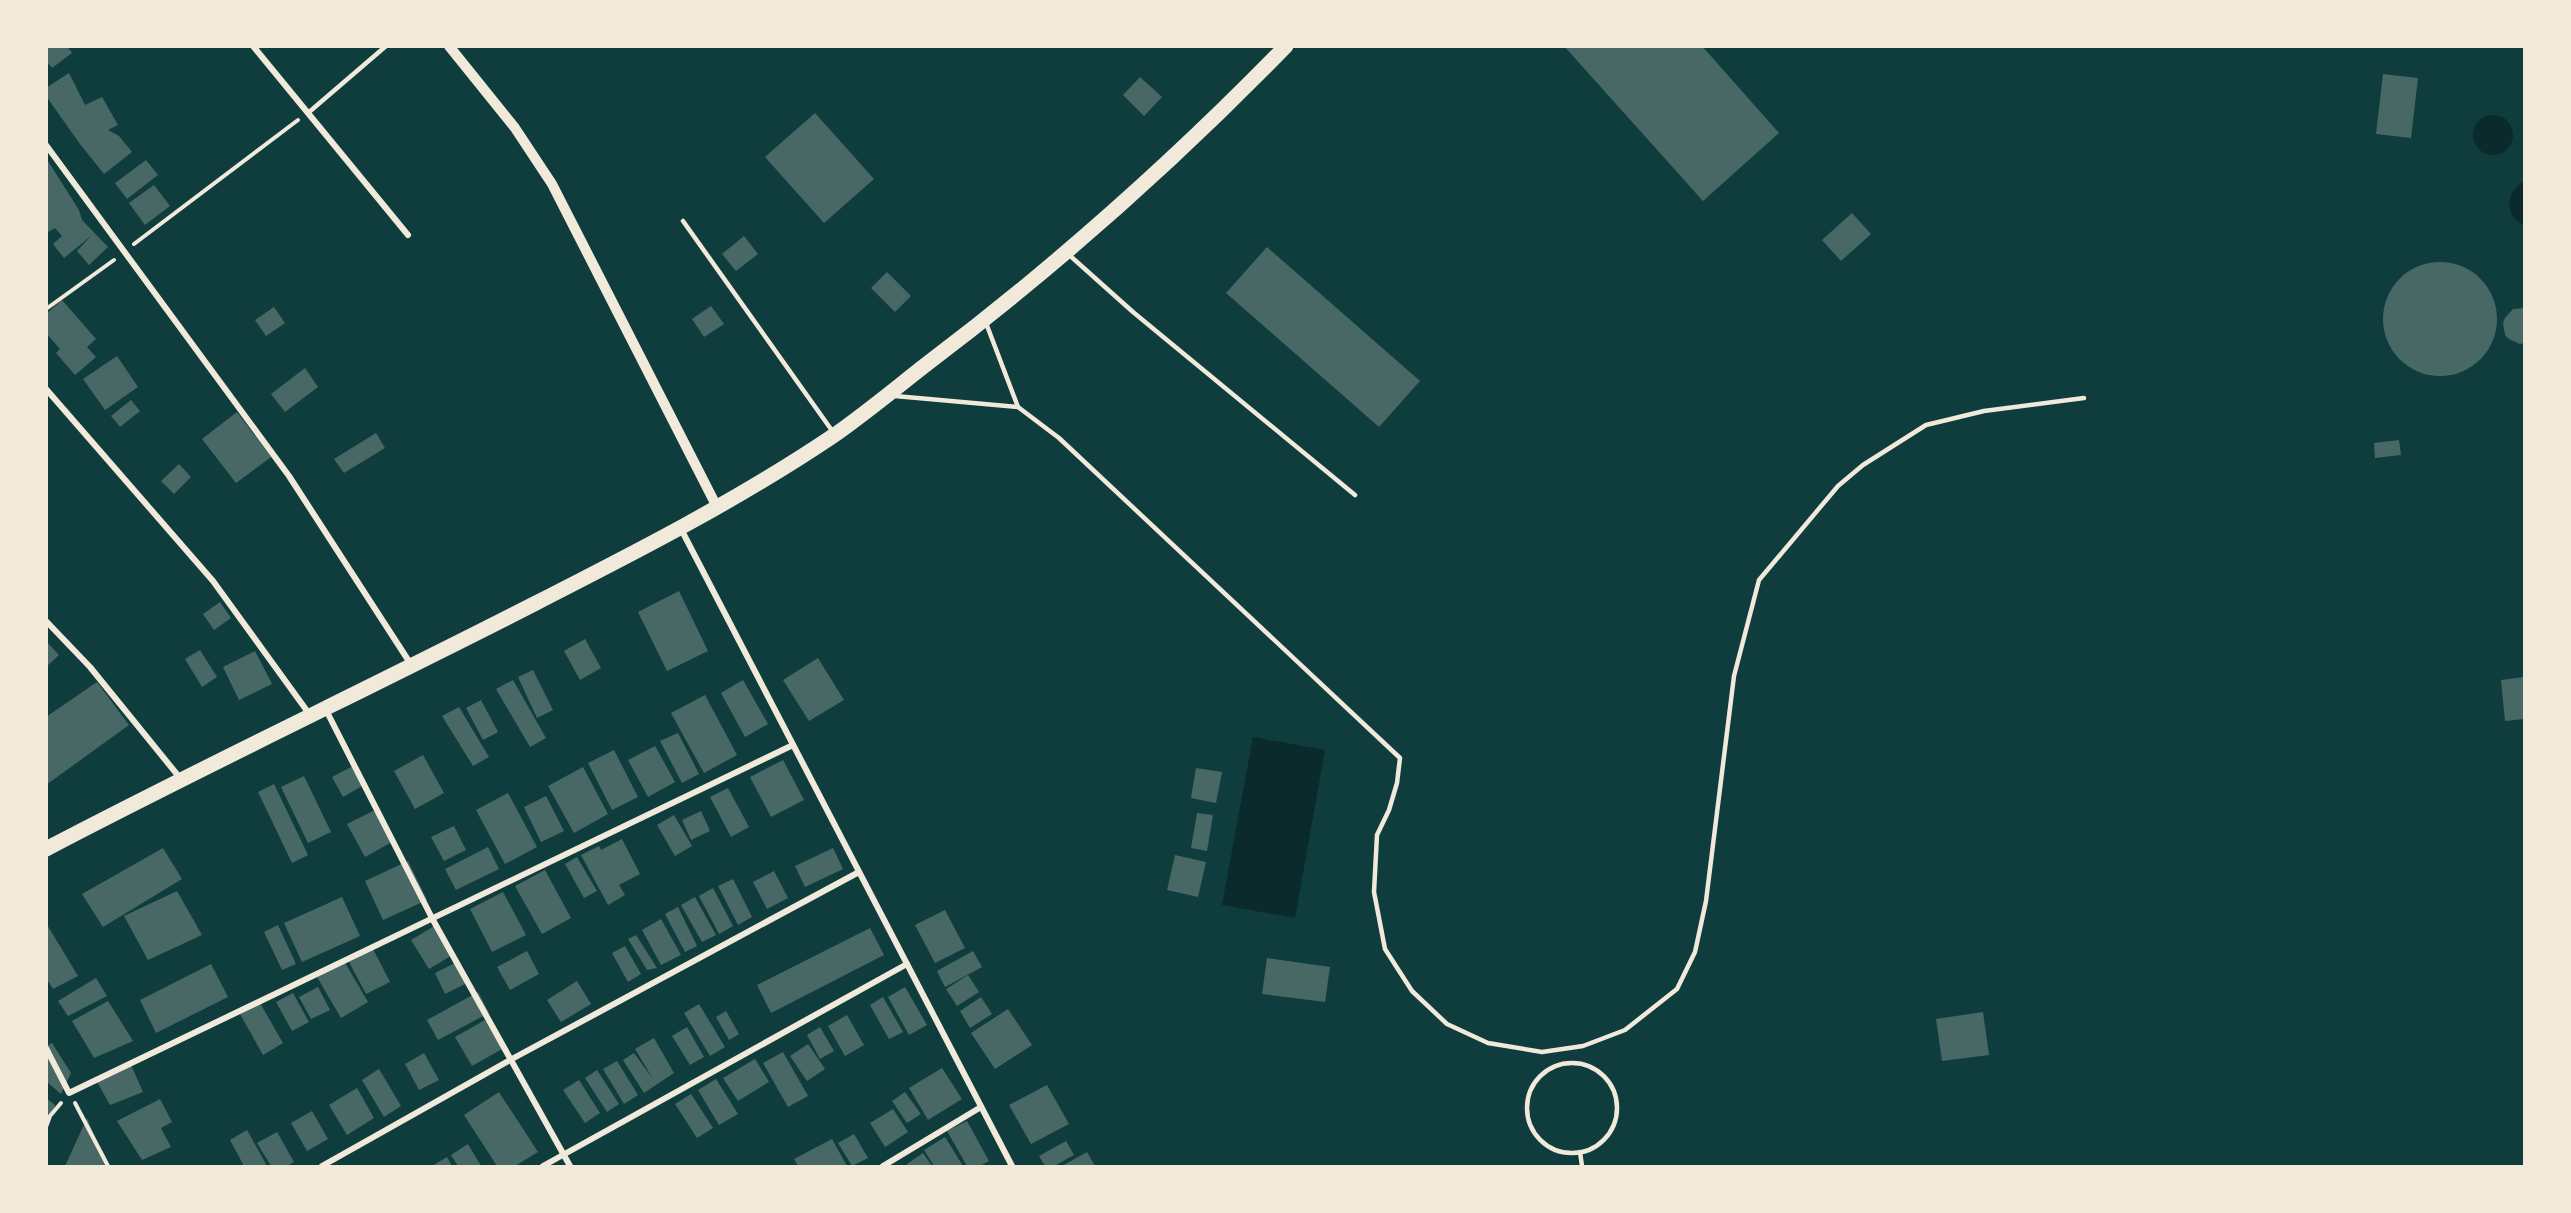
<svg xmlns="http://www.w3.org/2000/svg" width="2571" height="1213" font-family="'Nunito Sans',sans-serif">
<rect width="100%" height="100%" fill="#0f3d3e"/>
<g fill="#0a2a2b">
<circle cx="2493" cy="135" r="20"/>
<path d="M2524 181V226C2505 215 2504 193 2524 181Z"/>
<path d="M1253 737 1325 750 1295 918 1222 905Z"/>
</g>
<g fill="#486865">
<path d="M46 46H67L72 53 52 68 46 61Z"/>
<path d="M1564 46H1702L1779 133 1703 201Z"/>
<path d="M69 73 85 105 102 97 118 125 108 130 119 136 132 152 104 174 80 144 46 96V88Z"/>
<path d="M2383 74 2418 78 2411 138 2376 134Z"/>
<path d="M1140 77 1162 97 1144 116 1123 95Z"/>
<path d="M815 113 874 179 824 223 765 157Z"/>
<path d="M46 158 79 210 82 220 108 247 89 265 77 251 91 236 64 258 53 244 62 236 55 228 48 232 46 230Z"/>
<path d="M146 160 158 175 127 199 115 183Z"/>
<path d="M154 185 170 206 145 225 129 203Z"/>
<path d="M1852 213 1871 234 1841 261 1822 240Z"/>
<path d="M744 236 758 254 736 271 722 254Z"/>
<path d="M1267 247 1420 381 1379 427 1226 293Z"/>
<circle cx="2440" cy="319" r="57"/>
<path d="M887 272 911 296 895 312 871 288Z"/>
<path d="M62 300 96 339 87 347 96 357 75 375 56 353 60 349 46 333V314Z"/>
<path d="M711 306 724 324 704 337 692 319Z"/>
<path d="M274 307 285 323 266 336 255 320Z"/>
<path d="M2524 308V343L2520 344 2509 339 2505 335 2503 323 2505 318 2513 309Z"/>
<path d="M117 356 138 387 105 410 83 379Z"/>
<path d="M305 368 318 387 285 412 271 394Z"/>
<path d="M131 400 140 411 120 427 111 416Z"/>
<path d="M237 412 271 457 236 483 202 439Z"/>
<path d="M376 433 385 448 344 473 334 459Z"/>
<path d="M2399 440 2401 455 2375 458 2374 443Z"/>
<path d="M179 464 191 477 174 494 161 481Z"/>
<path d="M679 591 708 651 667 671 638 612Z"/>
<path d="M220 602 231 618 214 630 203 614Z"/>
<path d="M585 639 601 668 580 680 564 651Z"/>
<path d="M46 641 59 655 46 667Z"/>
<path d="M200 650 217 677 202 687 185 659Z"/>
<path d="M255 651 272 684 239 700 223 667Z"/>
<path d="M818 658 844 700 809 721 783 680Z"/>
<path d="M533 670 553 710 537 718 518 677Z"/>
<path d="M2524 677V719L2505 721 2501 680Z"/>
<path d="M513 680 546 738 530 747 496 689Z"/>
<path d="M743 680 768 724 745 737 721 693Z"/>
<path d="M97 682 129 725 46 785V717Z"/>
<path d="M705 695 737 755 704 773 671 713Z"/>
<path d="M481 700 498 732 483 740 466 708Z"/>
<path d="M459 707 489 757 473 766 442 716Z"/>
<path d="M678 733 699 774 682 783 660 741Z"/>
<path d="M655 746 675 782 648 797 628 760Z"/>
<path d="M614 750 638 797 612 810 588 763Z"/>
<path d="M423 755 444 793 415 809 394 771Z"/>
<path d="M783 760 804 800 771 817 750 777Z"/>
<path d="M353 766 364 785 343 797 332 777Z"/>
<path d="M583 767 608 814 574 833 548 786Z"/>
<path d="M1196 768 1222 772 1216 803 1191 798Z"/>
<path d="M304 776 331 832 308 843 281 787Z"/>
<path d="M274 784 308 855 292 863 258 792Z"/>
<path d="M728 788 749 827 731 837 710 797Z"/>
<path d="M508 793 537 847 505 864 476 810Z"/>
<path d="M546 796 564 831 541 842 524 807Z"/>
<path d="M375 810 392 842 365 857 347 824Z"/>
<path d="M701 811 710 831 691 840 682 820Z"/>
<path d="M1197 813 1213 815 1207 851 1191 848Z"/>
<path d="M674 815 692 846 675 856 657 825Z"/>
<path d="M454 826 466 850 444 861 431 837Z"/>
<path d="M622 839 640 874 619 885 625 895 608 905 581 855 599 846 601 850Z"/>
<path d="M488 847 499 869 456 890 445 869Z"/>
<path d="M163 848 182 879 103 927 82 894Z"/>
<path d="M833 848 843 869 805 887 795 866Z"/>
<path d="M1175 855 1206 862 1198 897 1167 890Z"/>
<path d="M577 857 597 891 584 898 565 864Z"/>
<path d="M408 861 427 900 383 920 365 881Z"/>
<path d="M545 870 571 918 542 934 515 886Z"/>
<path d="M774 871 788 898 767 909 753 882Z"/>
<path d="M733 879 752 917 738 925 718 886Z"/>
<path d="M713 888 733 926 719 934 699 896Z"/>
<path d="M177 891 202 935 148 960 124 916Z"/>
<path d="M503 892 526 935 492 952 470 909Z"/>
<path d="M342 897 360 936 302 962 284 923Z"/>
<path d="M695 897 716 935 702 942 681 905Z"/>
<path d="M678 907 697 946 685 952 665 914Z"/>
<path d="M945 910 965 948 935 963 915 925Z"/>
<path d="M661 919 681 955 661 965 642 930Z"/>
<path d="M46 923 78 976 53 989 46 978Z"/>
<path d="M278 925 296 964 282 970 264 932Z"/>
<path d="M436 925 454 954 429 969 411 940Z"/>
<path d="M870 928 884 955 771 1013 757 985Z"/>
<path d="M636 935 657 968 647 970 628 939Z"/>
<path d="M625 946 641 974 628 982 612 953Z"/>
<path d="M373 949 390 982 366 994 349 962Z"/>
<path d="M527 951 539 974 510 990 497 967Z"/>
<path d="M973 951 982 967 945 987 937 971Z"/>
<path d="M1267 958 1330 967 1325 1002 1262 994Z"/>
<path d="M344 961 368 1002 341 1018 317 977Z"/>
<path d="M459 961 469 982 445 994 435 973Z"/>
<path d="M211 964 228 997 156 1033 140 1000Z"/>
<path d="M968 975 979 992 957 1006 946 989Z"/>
<path d="M96 978 107 996 68 1016 58 1001Z"/>
<path d="M577 981 591 1004 561 1022 547 1000Z"/>
<path d="M318 987 330 1010 311 1019 299 997Z"/>
<path d="M905 987 927 1025 909 1035 888 997Z"/>
<path d="M478 992 489 1013 438 1040 427 1020Z"/>
<path d="M293 993 309 1022 292 1031 276 1002Z"/>
<path d="M883 997 903 1032 889 1039 870 1005Z"/>
<path d="M981 997 992 1014 970 1028 960 1011Z"/>
<path d="M108 1001 133 1041 94 1058 72 1021Z"/>
<path d="M260 1003 283 1043 263 1055 240 1014Z"/>
<path d="M699 1004 725 1047 710 1056 684 1013Z"/>
<path d="M1008 1009 1032 1045 995 1069 971 1033Z"/>
<path d="M726 1011 739 1034 729 1040 716 1017Z"/>
<path d="M1983 1012 1989 1055 1942 1061 1936 1019Z"/>
<path d="M847 1015 864 1045 845 1056 828 1026Z"/>
<path d="M485 1020 502 1049 472 1066 455 1037Z"/>
<path d="M687 1027 704 1057 690 1065 672 1036Z"/>
<path d="M820 1027 834 1051 820 1059 807 1035Z"/>
<path d="M654 1038 674 1073 644 1093 623 1060 634 1053 653 1079 635 1049Z"/>
<path d="M52 1043 71 1073 61 1094 46 1081V1046Z"/>
<path d="M808 1044 825 1069 807 1081 790 1056Z"/>
<path d="M783 1052 808 1096 788 1107 763 1063Z"/>
<path d="M424 1053 439 1080 419 1090 405 1064Z"/>
<path d="M755 1059 769 1082 738 1101 723 1078Z"/>
<path d="M617 1061 638 1095 624 1104 603 1069Z"/>
<path d="M131 1065 143 1092 110 1105 96 1080Z"/>
<path d="M942 1068 962 1099 928 1120 909 1088Z"/>
<path d="M379 1069 401 1106 384 1117 362 1080Z"/>
<path d="M597 1070 619 1104 607 1112 585 1078Z"/>
<path d="M716 1079 738 1114 719 1125 698 1090Z"/>
<path d="M579 1080 600 1113 585 1123 563 1090Z"/>
<path d="M1047 1085 1069 1124 1031 1144 1009 1105Z"/>
<path d="M357 1088 374 1118 347 1135 329 1105Z"/>
<path d="M499 1092 538 1152 515 1166H497L464 1115Z"/>
<path d="M905 1092 921 1114 907 1123 892 1101Z"/>
<path d="M691 1094 713 1128 697 1138 675 1104Z"/>
<path d="M46 1098 55 1105 47 1130H46Z"/>
<path d="M160 1099 172 1122 161 1128 171 1147 142 1160 117 1121Z"/>
<path d="M893 1109 908 1132 885 1147 870 1123Z"/>
<path d="M312 1111 328 1139 307 1151 291 1123Z"/>
<path d="M87 1118 107 1166H65Z"/>
<path d="M967 1121 989 1161 980 1166H967L947 1131Z"/>
<path d="M247 1130 267 1166H244L230 1140Z"/>
<path d="M277 1132 294 1162 287 1166H271L257 1143Z"/>
<path d="M854 1134 868 1158 852 1166 838 1143Z"/>
<path d="M945 1137 963 1166H934L924 1150Z"/>
<path d="M832 1139 847 1166H798L794 1159Z"/>
<path d="M1066 1141 1074 1155 1054 1166H1045L1039 1156Z"/>
<path d="M468 1144 481 1166H458L451 1155Z"/>
<path d="M1087 1152 1095 1166H1062Z"/>
<path d="M923 1153 932 1166H909L907 1164Z"/>
<path d="M447 1157 452 1166H432Z"/>
</g>
<g fill="none" stroke-linecap="round" stroke-linejoin="round">
<g stroke="#f1e9da" stroke-width="4">
<path d="M134 244 298 120"/>
<path d="M46 309 114 260"/>
<path d="M75 1103 108 1166"/>
<path d="M46 1127 50 1116 61 1103"/>
</g>
<g stroke="#f1e9da" stroke-width="4.5">
<path d="M308 113 386 46"/>
<path d="M683 221 833 432"/>
<path d="M1067 253 1133 312 1355 495"/>
<path d="M986 323 1018 407 1059 438 1400 758 1397 783 1389 810 1377 835 1374 892 1385 949 1412 991 1447 1024 1488 1043 1542 1052 1583 1046 1625 1030 1677 989 1695 952 1706 901 1734 676 1759 580 1838 486 1863 465 1926 425 1984 411 2084 398"/>
<path d="M895 396 1018 407"/>
<circle cx="1572" cy="1108" r="45"/>
<path d="M1580 1152 1582 1166"/>
</g>
<g stroke="#f1e9da" stroke-width="6">
<path d="M253 46 408 235"/>
<path d="M46 145 289 476 412 666"/>
<path d="M46 389 213 581 310 715"/>
<path d="M681 529 1012 1166"/>
<path d="M46 621 90 667 180 778"/>
<path d="M326 710 433 920 570 1166"/>
<path d="M46 1048 69 1093 793 745"/>
<path d="M322 1166 510 1060 859 872"/>
<path d="M543 1166 907 964"/>
<path d="M883 1166 981 1107"/>
</g>
<path stroke="#f1e9da" stroke-width="10" d="M449 46 515 128 552 184 717 507"/>
<path stroke="#f1e9da" stroke-width="15" d="M46 849C208 764 372 687 534 604 636 552 738 500 833 436 866 413 897 387 928 363 1055 267 1175 160 1286 46"/>
</g>
<rect width="2571" height="1213" fill="none" stroke="#f1e9da" stroke-width="96"/>
</svg>
